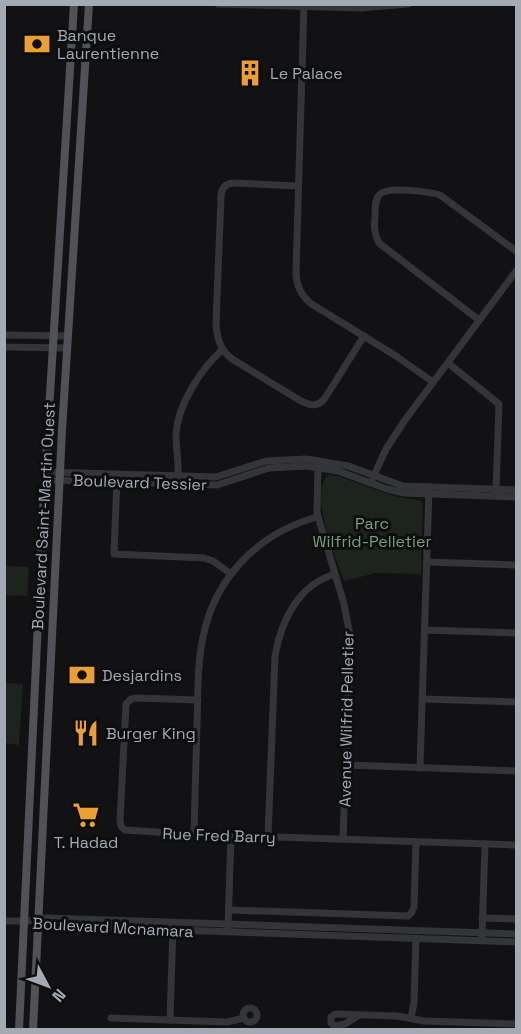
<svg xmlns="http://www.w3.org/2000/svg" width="521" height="1034" font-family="'Space Grotesk',sans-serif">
<rect width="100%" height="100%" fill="#121214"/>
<g fill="#1d241d">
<path d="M329 475 341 477 393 496 422 501 423 507 421 574 376 573 344 581C337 561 307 490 329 475Z"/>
<path d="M5 566 29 567 27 596 5 595Z"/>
<path d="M5 683 23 684 19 745 5 743Z"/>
</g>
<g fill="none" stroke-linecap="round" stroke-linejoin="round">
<g stroke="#333539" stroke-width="7">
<path d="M218 4 360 8 408 4"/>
<path d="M304 4 296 272C296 285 301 295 310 303L396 356 433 382"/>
<path d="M298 186 233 183C225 184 221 189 221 197L216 324C217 338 220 350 232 359L301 401C311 406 318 407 325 398L364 336"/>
<path d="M479 320 379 243C374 234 374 226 375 216 375 209 375 199 380 194 389 186 430 192 440 195L516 251"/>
<path d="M4 335 68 336"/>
<path d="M4 347 67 348"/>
<path d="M448 363 499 404 496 490"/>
<path d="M318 463 317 513 344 604 350 635 343 839"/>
<path d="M45 472 216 477 266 461 307 459 348 466 403 486 516 490"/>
<path d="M117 477 114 554 204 558 213 561 231 574"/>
<path d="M45 480 217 485 269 468 306 466 338 471 387 489 404 493 516 497"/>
<path d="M178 480C179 464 176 449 176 434 178 404 201 369 222 350"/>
<path d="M372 480 386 449 405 420 516 271"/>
<path d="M427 562 516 565"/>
<path d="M425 630 516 633"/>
<path d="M423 699 516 702"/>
<path d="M198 700 137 698 131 699 126 704 120 820 121 826 125 830 187 834 516 845"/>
<path d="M346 765 516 771"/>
<path d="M420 768 429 490"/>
<path d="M194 834C195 797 196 761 197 724 198 695 197 665 203 637 215 577 259 533 317 517"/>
<path d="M268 837 275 656C281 621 298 585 335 574"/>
<path d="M229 910 408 916 412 912 414 907 416 842"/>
<path d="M482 918 516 919"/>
<path d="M4 921H24L48 918 516 934"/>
<path d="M35 925 516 942"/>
<path d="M228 929 231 836"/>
<path d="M482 935 485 844"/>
<circle cx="250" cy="1015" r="7"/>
<path d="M359 1015 345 1024 334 1026 331 1023V1017L335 1014 397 1016 424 1021 516 1024"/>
<path d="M111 1018 227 1022 244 1018"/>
<path d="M411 1018 414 1003 416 938"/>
<path d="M170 1020 173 927"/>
</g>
<g stroke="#505258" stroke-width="8">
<path d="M19 1030 44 492 74 4"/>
<path d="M33 1030 62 430 89 4"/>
</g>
</g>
<defs>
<g id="bank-bare" transform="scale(2.07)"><path d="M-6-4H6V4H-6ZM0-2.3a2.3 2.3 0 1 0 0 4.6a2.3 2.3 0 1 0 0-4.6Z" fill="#eda031" stroke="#0d0e0f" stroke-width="2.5" paint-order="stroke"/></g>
<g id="building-bare" transform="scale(2.07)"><path d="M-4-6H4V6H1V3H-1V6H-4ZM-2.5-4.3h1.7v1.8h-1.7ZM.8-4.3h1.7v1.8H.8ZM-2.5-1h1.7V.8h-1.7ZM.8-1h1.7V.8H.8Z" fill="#eda031" stroke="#0d0e0f" stroke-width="2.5" paint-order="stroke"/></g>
<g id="restaurant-bare" transform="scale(2.07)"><path d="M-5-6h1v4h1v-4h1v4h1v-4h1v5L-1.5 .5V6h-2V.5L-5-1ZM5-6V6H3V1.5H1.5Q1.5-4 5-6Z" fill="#eda031" stroke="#0d0e0f" stroke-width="2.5" paint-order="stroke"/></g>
<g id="supermarket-bare" transform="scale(2.07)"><path d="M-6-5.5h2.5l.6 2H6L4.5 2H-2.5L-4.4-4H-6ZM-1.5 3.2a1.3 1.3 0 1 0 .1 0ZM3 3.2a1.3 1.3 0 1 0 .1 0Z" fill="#eda031" stroke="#0d0e0f" stroke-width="2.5" paint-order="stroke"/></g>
</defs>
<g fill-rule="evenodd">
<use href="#bank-bare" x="37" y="44"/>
<use href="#building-bare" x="250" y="73"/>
<use href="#bank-bare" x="82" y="675"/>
<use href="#restaurant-bare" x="86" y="733"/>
<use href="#supermarket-bare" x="86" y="815"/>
</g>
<g text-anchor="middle" stroke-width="6" stroke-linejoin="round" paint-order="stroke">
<g font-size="16" fill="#a4aab4" stroke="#0d0e0f" text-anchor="start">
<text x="57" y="41">Banque<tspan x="57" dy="18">Laurentienne</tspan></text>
<text x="270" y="79">Le Palace</text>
<text x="102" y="681">Desjardins</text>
<text x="106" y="739">Burger King</text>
<text x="86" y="848" text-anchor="middle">T. Hadad</text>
</g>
<g font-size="16" fill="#a4aab4" stroke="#0d0e0f">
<text transform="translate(140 482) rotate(2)" y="6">Boulevard Tessier</text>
<text transform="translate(43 516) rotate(-87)" y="6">Boulevard Saint-Martin Ouest</text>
<text transform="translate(346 719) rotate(-89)" y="6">Avenue Wilfrid Pelletier</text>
<text transform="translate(219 835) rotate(2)" y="6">Rue Fred Barry</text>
<text transform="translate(113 927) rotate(3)" y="6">Boulevard Mcnamara</text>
</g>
<g font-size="16" fill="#7c9f7b" stroke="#0d0e0f">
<text x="372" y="529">Parc<tspan x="372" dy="18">Wilfrid-Pelletier</tspan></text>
</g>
</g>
<rect width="521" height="1034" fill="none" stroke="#a4aab4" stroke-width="12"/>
<g transform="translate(48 986) rotate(131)" stroke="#0d0e0f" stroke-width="4.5" paint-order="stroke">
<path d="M0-4.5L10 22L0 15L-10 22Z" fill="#a4aab4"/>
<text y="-9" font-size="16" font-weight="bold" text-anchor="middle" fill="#a4aab4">N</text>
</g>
</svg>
